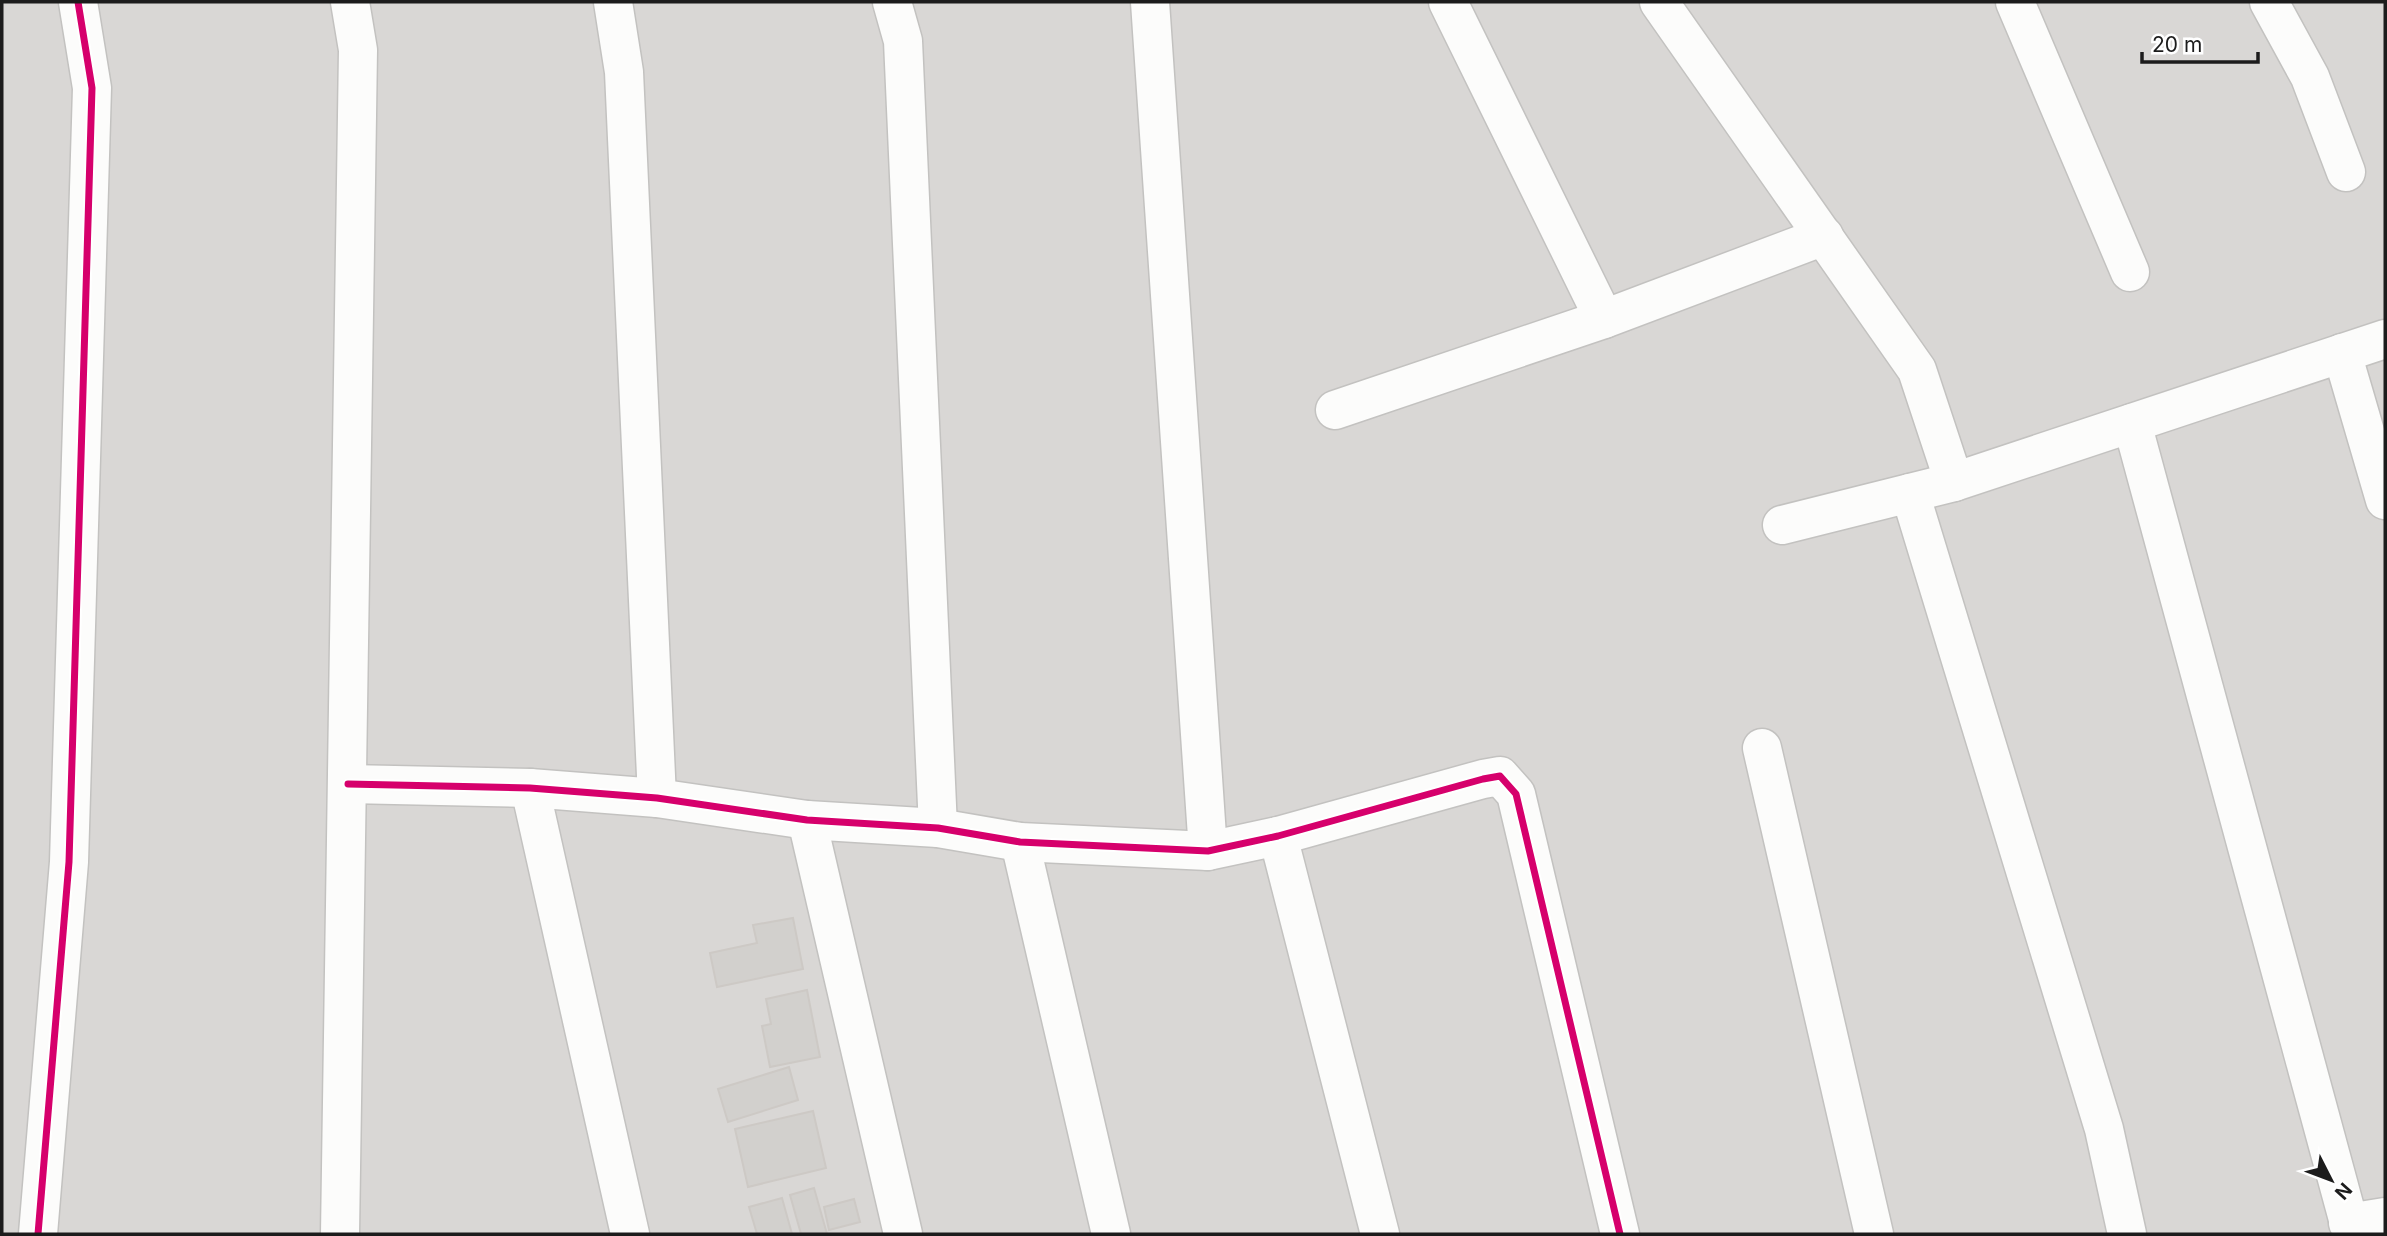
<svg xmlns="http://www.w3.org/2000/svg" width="2387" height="1236" font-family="Inter,sans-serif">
<rect width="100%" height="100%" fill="#eae8e4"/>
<rect fill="#d9d7d5" x="2" y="2" width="2383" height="1232"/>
<g fill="#d2d0cd" stroke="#cdc9c5" stroke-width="2">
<path d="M793 918 803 969 717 987 710 953 757 943 753 925Z"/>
<path d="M807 990 820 1057 770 1067 762 1026 771 1024 766 999Z"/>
<path d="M789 1067 798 1100 728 1122 718 1089Z"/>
<path d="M813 1111 826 1168 748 1187 735 1129Z"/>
<path d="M814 1188 827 1234H801L790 1195Z"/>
<path d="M782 1198 792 1234H757L749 1207Z"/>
<path d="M854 1199 860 1222 829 1230 824 1207Z"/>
</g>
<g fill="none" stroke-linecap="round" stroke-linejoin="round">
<g stroke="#c3c2c0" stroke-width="41">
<g id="minor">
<path d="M613 2 624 72 657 798"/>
<path d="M892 2 903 41 938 828"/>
<path d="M1150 2 1208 851"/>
<path d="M1448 2 1604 319"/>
<path d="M1659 2 1917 370 1954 482"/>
<path d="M2015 2 2130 272"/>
<path d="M2269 2 2310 77 2346 172"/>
<path d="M2342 353 2385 500"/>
<path d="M1335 410 1604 319 1824 236"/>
<path d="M2132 423 2352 1234"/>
<path d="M1910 493 2104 1129 2127 1234"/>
<path d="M1782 525 1954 482 2385 339"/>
<path d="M1762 748 1874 1234"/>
<path d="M348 784 530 788 657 798 807 820 938 828 1020 842 1208 851 1278 836 1483 779 1500 776 1516 794 1620 1234"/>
<path d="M530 788 630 1234"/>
<path d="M807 820 903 1234"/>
<path d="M1278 836 1380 1234"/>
<path d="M1020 842 1111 1234"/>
<path d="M2348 1223 2385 1217"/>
<path d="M38 1234 69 862 92 88 78 2"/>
<path d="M340 1234 358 50 350 2"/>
</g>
</g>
<use href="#minor" stroke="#fcfcfb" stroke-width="38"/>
<g stroke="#fff" stroke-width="11">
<g id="cycleway">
<path d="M348 784 530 788 657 798 807 820 938 828 1020 842 1208 851 1278 836 1483 779 1500 776 1516 794 1620 1234"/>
<path d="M38 1234 69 862 92 88 78 2"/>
</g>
</g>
<use href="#cycleway" stroke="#d6006c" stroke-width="7"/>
</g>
<rect width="2387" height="1236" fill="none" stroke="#1c1c1c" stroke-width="7"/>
<g transform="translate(2331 1180) rotate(132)" stroke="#ffffff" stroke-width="5" paint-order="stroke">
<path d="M0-5L12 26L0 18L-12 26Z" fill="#1c1c1c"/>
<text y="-10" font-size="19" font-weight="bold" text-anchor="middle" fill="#1c1c1c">N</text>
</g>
<path d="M2142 52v10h116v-10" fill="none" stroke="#1c1c1c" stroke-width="3.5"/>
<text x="2152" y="52" font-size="21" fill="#1c1c1c" stroke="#ffffff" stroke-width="5" paint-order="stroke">20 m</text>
</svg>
